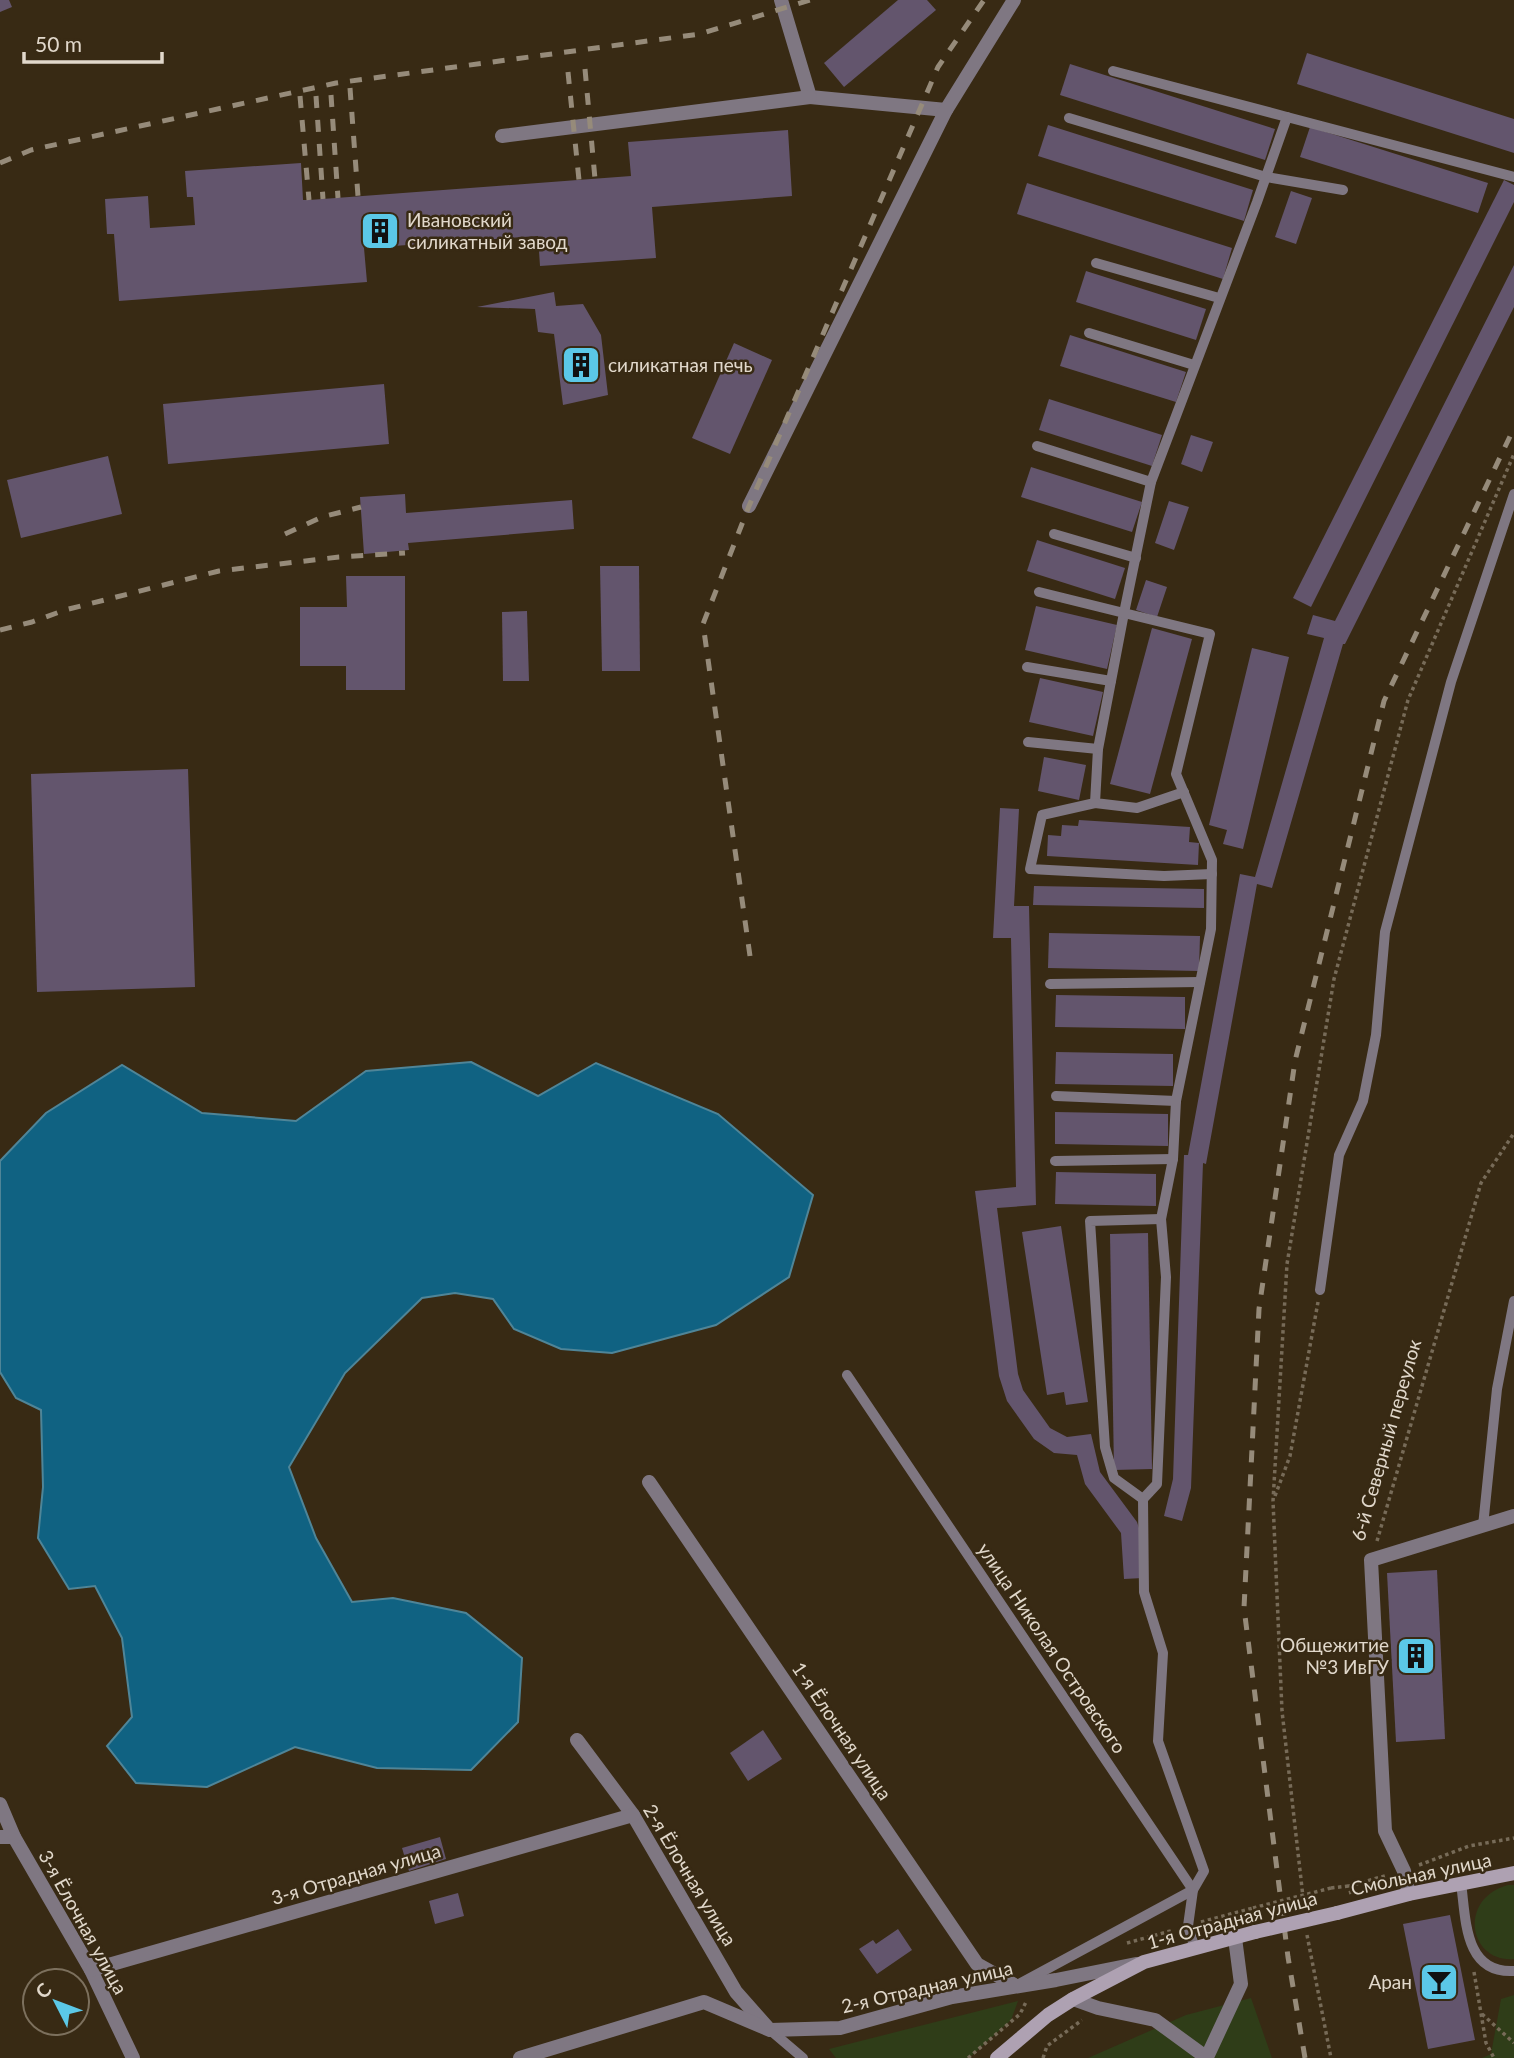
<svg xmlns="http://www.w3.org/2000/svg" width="1514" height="2058" font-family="Lato,sans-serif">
<rect width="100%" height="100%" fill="#382a14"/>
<g fill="#2f3d18">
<path d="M1508 1885H1514V1959C1469 1963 1457 1899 1508 1885Z"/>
<path d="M1514 1995V2058H1482L1491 2054 1501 1999Z"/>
<path d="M1251 1998 1272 2058H1088L1186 2015Z"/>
<path d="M1018 2001 1011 2020 969 2058H836L829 2049Z"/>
</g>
<path fill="#106282" stroke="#4f8598" stroke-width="2" d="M471 1062 538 1096 596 1063 718 1114 813 1195 789 1277 716 1325 612 1353 561 1349 514 1329 493 1299 455 1293 422 1298 345 1373 289 1467 316 1538 352 1602 393 1598 466 1613 522 1658 518 1722 471 1770 377 1768 295 1747 207 1787 136 1783 107 1746 132 1717 122 1638 95 1586 69 1589 38 1538 43 1487 41 1410 16 1398 0 1372V1161L46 1113 122 1065 202 1113 296 1121 366 1071Z"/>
<g fill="#63556d">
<path d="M0 0H9L12 7 0 12Z"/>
<path d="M898 0H927L936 10 844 87 824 63Z"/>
<path d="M1307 53 1514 119V153L1297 84Z"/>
<path d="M1070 64 1275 129 1265 160 1060 95Z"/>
<path d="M1048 125 1253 190 1244 221 1038 156Z"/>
<path d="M1310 127 1488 183 1478 213 1300 157Z"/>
<path d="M788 130 792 196 652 207 656 258 540 266 538 236 364 248 367 282 119 301 114 234H107L105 199 148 196 150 228 195 225 193 197H187L185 171 301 163 303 200H309L631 176 628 142Z"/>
<path d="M1504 180 1514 185V202L1311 607 1293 598Z"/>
<path d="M1027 183 1232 248 1223 279 1017 214Z"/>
<path d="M1291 191 1312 198 1296 244 1275 237Z"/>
<path d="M1514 265V307L1345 644H1343L1272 888 1257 884 1206 1164 1203 1163 1191 1488 1182 1521 1164 1516 1173 1479 1184 1155H1188L1240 874 1255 877 1324 638 1307 634 1313 615 1335 621Z"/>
<path d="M1086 271 1206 309 1196 340 1076 302Z"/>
<path d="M554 292 556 306 583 304 601 335 608 395 563 405 554 334 538 332 535 309 477 307Z"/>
<path d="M1070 335 1186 372 1176 402 1060 366Z"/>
<path d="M734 343 772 360 730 454 692 438Z"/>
<path d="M384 384 389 444 168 464 163 404Z"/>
<path d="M1049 399 1162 435 1152 466 1039 430Z"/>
<path d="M1191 435 1213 442 1202 472 1181 464Z"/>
<path d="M108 456 122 514 21 538 7 480Z"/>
<path d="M1031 467 1142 502 1132 532 1021 497Z"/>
<path d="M405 494 406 513 572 500 574 529 408 543 409 550 364 554 360 497Z"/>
<path d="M1169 501 1189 507 1174 550 1155 543Z"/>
<path d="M1037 540 1125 568 1115 599 1027 571Z"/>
<path d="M600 566H639L640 671H602Z"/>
<path d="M346 576H405V690H346V666H300V607H347Z"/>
<path d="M1146 580 1167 587 1157 617 1136 610Z"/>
<path d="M1036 606 1117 625 1107 669 1025 650Z"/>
<path d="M527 611 529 681H503L502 612Z"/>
<path d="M1152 628 1192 639 1150 794 1110 784Z"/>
<path d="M1252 648 1289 657 1243 849 1223 844 1227 830 1209 825Z"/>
<path d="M1040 678 1103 692 1093 736 1029 722Z"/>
<path d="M1044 757 1086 765 1079 800 1038 791Z"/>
<path d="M188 769 195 987 37 992 31 774Z"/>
<path d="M1000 808 1019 809 1014 906H1029L1036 1205 997 1208 1018 1374 1023 1390 1050 1428 1067 1437 1091 1434 1100 1472 1137 1522 1140 1531 1143 1578 1124 1579 1121 1533 1085 1484 1077 1455 1054 1453 1034 1439 1007 1401 999 1376 975 1191 1016 1187 1011 938H993Z"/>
<path d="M1079 820 1190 827 1189 842 1199 843 1198 865 1047 856 1048 835 1061 836 1062 825 1078 826Z"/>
<path d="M1034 886 1204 889V908L1033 905Z"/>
<path d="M1049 933 1200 936 1199 971 1048 968Z"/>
<path d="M1056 995 1185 997V1029L1055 1027Z"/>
<path d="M1056 1052 1173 1054V1086L1055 1084Z"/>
<path d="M1055 1112 1168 1114V1146L1055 1144Z"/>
<path d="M1056 1172 1156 1174V1206L1055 1204Z"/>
<path d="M1061 1226 1088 1402 1066 1405 1064 1392 1047 1395 1022 1232Z"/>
<path d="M1148 1233 1152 1469 1114 1470 1110 1234Z"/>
<path d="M1437 1570 1445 1739 1396 1742 1387 1573Z"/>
<path d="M763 1730 782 1759 748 1781 730 1753Z"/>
<path d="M440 1837 446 1859 409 1871 402 1848Z"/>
<path d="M458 1893 464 1916 435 1924 429 1901Z"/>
<path d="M1450 1915 1475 2040 1428 2049 1403 1924Z"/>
<path d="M898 1929 912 1950 877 1974 859 1949 873 1940 876 1944Z"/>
</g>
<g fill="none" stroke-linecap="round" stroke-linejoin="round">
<g stroke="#776b58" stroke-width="3.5" stroke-dasharray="3.5 3.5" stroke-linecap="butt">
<path d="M1275 1496 1290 1456 1318 1302"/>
<path d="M1377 1541 1481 1183 1514 1133"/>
<path d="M1419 1865 1469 1846 1514 1838"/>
<path d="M1331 1888 1349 1886"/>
<path d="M1351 1894 1349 1886 1388 1875"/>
<path d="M1304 1906 1282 1711 1273 1501 1287 1264 1334 979 1408 700 1514 454"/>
<path d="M1201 1922 1253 1908"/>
<path d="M1307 1935 1331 2058"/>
<path d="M1127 1943 1174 1930"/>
<path d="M1474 1972 1486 2043 1494 2058"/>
<path d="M1482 2014 1514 2043"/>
<path d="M968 2058 1020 2014 1026 2002"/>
<path d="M1043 2058 1047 2046 1082 2020"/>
</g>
<g stroke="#7f7782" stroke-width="10">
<path d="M1113 71 1287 117"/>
<path d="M1069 118 1266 177 1343 190"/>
<path d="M1096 263 1219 298"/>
<path d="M1089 333 1194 365"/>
<path d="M1037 446 1151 482"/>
<path d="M1054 534 1136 558"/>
<path d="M1039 592 1124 613 1098 749 1095 803 1137 808 1184 792"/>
<path d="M1027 667 1111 681"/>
<path d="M1028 742 1098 749"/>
<path d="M1095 803 1042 815 1030 869 1164 876 1212 874"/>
<path d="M1050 984 1200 982"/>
<path d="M1056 1096 1176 1101"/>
<path d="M1055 1161 1173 1159"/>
<path d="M1320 1290 1339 1155 1363 1101 1376 1035 1385 932 1451 682 1514 494"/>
<path d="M847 1375 1193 1890 1188 1926 1195 1949"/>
<path d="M1143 1499 1114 1478 1105 1447 1090 1221 1161 1219"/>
<path d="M1483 1526 1497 1389 1514 1301"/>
<path d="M1461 1883C1466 1919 1464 1974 1514 1971"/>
<path d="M1021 1983 1193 1890 1204 1871 1158 1741 1163 1653 1144 1592 1143 1499 1157 1484 1166 1277 1161 1219 1173 1159 1176 1101 1211 929 1212 860 1176 774 1210 634 1124 613 1151 482 1257 202 1287 117 1514 177"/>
<path d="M770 2030 803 2058"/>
</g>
<g stroke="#7f7782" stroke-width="14">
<path d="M781 0 810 97 946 110"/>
<path d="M502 136 810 97"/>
<path d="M749 506 946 110 1014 0"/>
<path d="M649 1482 977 1964 1016 1986"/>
<path d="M577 1740 633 1815 736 1992 767 2027"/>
<path d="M0 1804 14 1837 91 1970 133 2058"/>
<path d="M0 1837H14"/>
<path d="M1409 1894 1404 1871 1385 1831 1371 1560 1514 1516"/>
<path d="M91 1970 633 1815"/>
<path d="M1073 1999 1098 2008 1155 2020 1207 2058"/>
<path d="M1207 2057 1241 1984 1235 1938"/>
<path d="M520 2058 704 2002 770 2030 840 2028 952 1997 1056 1980 1136 1964"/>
</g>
<g stroke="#aea1b2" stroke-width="14">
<path d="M1337 1913 1409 1894 1514 1873"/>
<path d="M997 2058 1048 2015 1073 1999 1144 1962 1255 1932"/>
</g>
<g stroke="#968b7a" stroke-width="5" stroke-dasharray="12 12" stroke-linecap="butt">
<path d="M585 69 595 179"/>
<path d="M568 72 579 180"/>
<path d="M350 88 358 196"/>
<path d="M331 95 338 198"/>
<path d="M300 96 309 200"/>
<path d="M316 96 323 199"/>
<path d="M0 163 31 150 336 83 700 34 810 0"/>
<path d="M285 534 322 517 361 507"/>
<path d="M0 630 32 622 65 610 219 571 339 557 405 553"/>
<path d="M750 956 703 624 749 506 938 67 984 0"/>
<path d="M1305 2058 1288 1957 1244 1608 1259 1309 1295 1061 1384 701 1514 428"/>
</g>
<path stroke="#776b58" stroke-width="3.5" stroke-dasharray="3.5 3.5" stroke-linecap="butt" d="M1253 1908 1331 1888"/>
<path stroke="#aea1b2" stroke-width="14" d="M1255 1932 1337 1913"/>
</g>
<defs>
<g id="building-square" transform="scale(2.0125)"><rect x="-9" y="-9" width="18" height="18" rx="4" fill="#5bc8e7" stroke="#382a14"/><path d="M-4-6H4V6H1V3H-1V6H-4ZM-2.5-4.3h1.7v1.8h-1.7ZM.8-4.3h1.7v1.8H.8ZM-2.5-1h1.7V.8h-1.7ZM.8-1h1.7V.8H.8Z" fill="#111"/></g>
<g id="bar-square" transform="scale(2.0125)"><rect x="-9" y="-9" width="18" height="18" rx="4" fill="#5bc8e7" stroke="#382a14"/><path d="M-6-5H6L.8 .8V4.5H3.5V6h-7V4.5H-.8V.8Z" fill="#111"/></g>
</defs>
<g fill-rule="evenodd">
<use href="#building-square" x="380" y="231"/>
<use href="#building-square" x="581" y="365"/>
<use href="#building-square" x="1416" y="1656"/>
<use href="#bar-square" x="1439" y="1982"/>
</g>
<g text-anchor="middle" stroke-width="5" stroke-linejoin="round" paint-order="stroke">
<g font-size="19" fill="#e1d8cb" stroke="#382a14" text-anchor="start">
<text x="407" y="227">Ивановский<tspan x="407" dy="22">силикатный завод</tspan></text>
<text x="608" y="372">силикатная печь</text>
<text x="1389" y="1652" text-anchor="end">Общежитие<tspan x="1389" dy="22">№3 ИвГУ</tspan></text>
<text x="1412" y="1989" text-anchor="end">Аран</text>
</g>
<g font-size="19" fill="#e1d8cb" stroke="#382a14">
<text transform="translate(1386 1440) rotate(-74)" y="7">6-й Северный переулок</text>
<text transform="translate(1052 1648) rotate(56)" y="7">улица Николая Островского</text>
<text transform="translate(842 1731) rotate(56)" y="7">1-я Ёлочная улица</text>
<text transform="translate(356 1874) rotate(-16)" y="7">3-я Отрадная улица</text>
<text transform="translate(1421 1874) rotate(-12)" y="7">Смольная улица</text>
<text transform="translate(690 1875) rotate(59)" y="7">2-я Ёлочная улица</text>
<text transform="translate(1232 1920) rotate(-15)" y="7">1-я Отрадная улица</text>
<text transform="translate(83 1922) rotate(61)" y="7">3-я Ёлочная улица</text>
<text transform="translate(927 1987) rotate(-13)" y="7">2-я Отрадная улица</text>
</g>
</g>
<g transform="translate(56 2002) rotate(312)"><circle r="33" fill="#382a14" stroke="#7c705d" stroke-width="2"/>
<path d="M0-5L12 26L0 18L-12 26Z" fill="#5bc8e7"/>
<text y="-10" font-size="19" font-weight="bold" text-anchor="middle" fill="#e1d8cb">С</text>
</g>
<path d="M24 52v10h138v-10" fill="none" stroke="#e1d8cb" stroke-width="3.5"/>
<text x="35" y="52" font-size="21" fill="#e1d8cb" stroke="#382a14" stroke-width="5" paint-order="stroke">50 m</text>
</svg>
